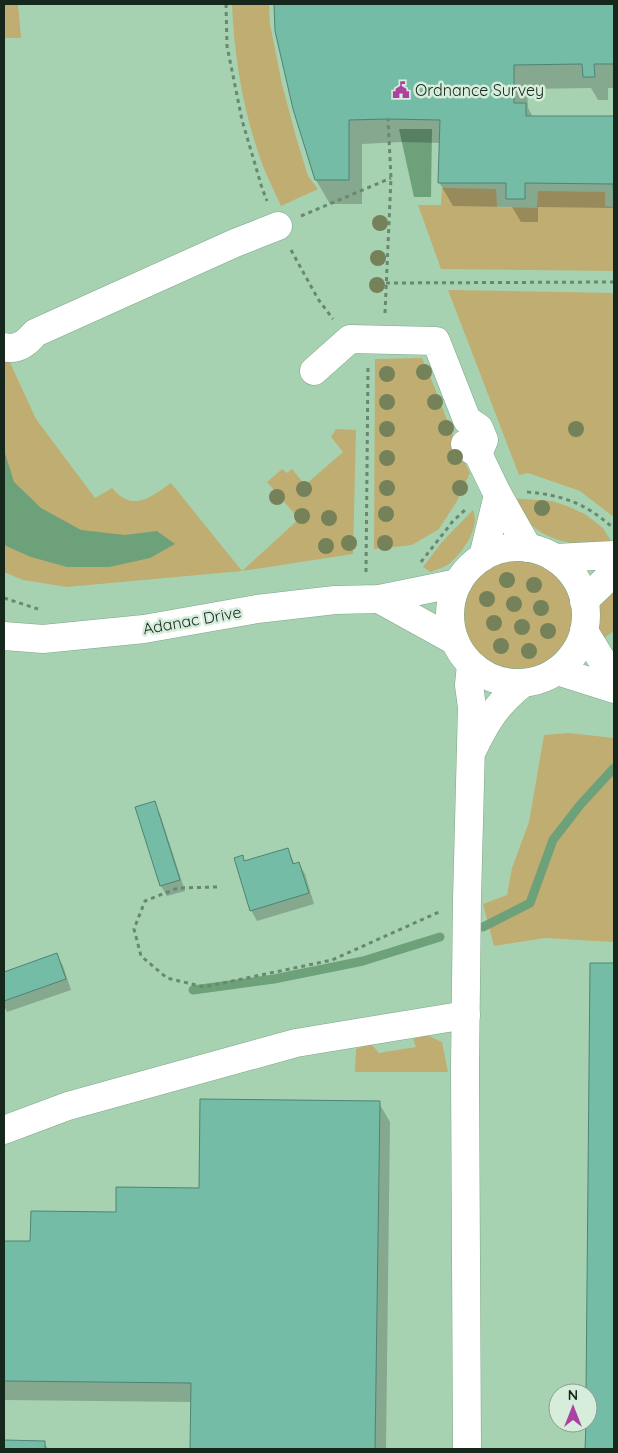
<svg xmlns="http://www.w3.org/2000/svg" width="618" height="1453" font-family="Quicksand,sans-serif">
<rect width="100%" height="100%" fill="#a7d2b2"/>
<g fill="#c0ad72">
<path d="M4 4H18L21 38H4Z"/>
<path d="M232 4H269L270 24 282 84 296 137 308 176 318 189 281 206C273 188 264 171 258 152 242 104 234 54 232 4Z"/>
<path d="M442 188 496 189 497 207 537 208 538 191 605 192V206L614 207V271L441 269 418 205H441Z"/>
<path d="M448 290 614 293V517L580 491 528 473 519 475Z"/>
<path d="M4 358H8L36 419 95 498 112 488C133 513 151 497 171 483L242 571 299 519 267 482 282 469 287 473 292 469 305 485 343 452 331 437 336 429 356 430 353 554 242 571 67 587 23 580 4 572Z"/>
<path d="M422 358C440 396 450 435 470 473L457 501 439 529 412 545 374 549 375 359Z"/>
<path d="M507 498 552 501 567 506 585 514 603 528 611 541C601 542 590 544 580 544 545 541 527 525 507 498Z"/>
<path d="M473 510C481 528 462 553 449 564 444 568 436 569 431 572L423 567 442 542Z"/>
<circle cx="517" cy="615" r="57"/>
<path d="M614 581V631L601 640C590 607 592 605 614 581Z"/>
<path d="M569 733 614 738V942L545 938 494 946 483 904 507 895 512 868 529 822 544 735Z"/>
<path d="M427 1035 442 1042 448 1072H355L356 1049 371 1044 379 1053 416 1047 413 1039Z"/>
</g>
<g fill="#6ca17a">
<path d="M399 129H432L431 197H414Z"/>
<path d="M4 450 14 482 41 508 81 530 125 535 157 531 175 544 150 558 109 567H67L31 557 6 546 4 543Z"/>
</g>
<g fill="#0003">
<path d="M276 4H614V88H608V100H598L591 88 527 89 528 108 533 117H614V208L538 207V222H521L512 207 453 206 439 182 441 143 402 142 362 144V204H330L316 180 277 31Z"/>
<path d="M154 803 160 814 185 891 167 896 161 886Z"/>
<path d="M288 850 295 865 299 864 305 874 314 904 257 921 251 910 242 856 245 862Z"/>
<path d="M57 955 63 966 71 990 7 1012 4 1006V974Z"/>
<path d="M591 964H614V1449H587Z"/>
<path d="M379 1103 390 1122 386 1449H192V1402L4 1400V1242L32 1243 117 1213 201 1190Z"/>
<path d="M4 1442H44L48 1449H4Z"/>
</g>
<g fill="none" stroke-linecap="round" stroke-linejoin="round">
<g stroke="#6ca17a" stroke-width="9">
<path d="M483 927 530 903 553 840 580 805 614 768"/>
<path d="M193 990 274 979 363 961 440 937"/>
</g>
</g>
<g fill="#74bca6" stroke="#4e8474">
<path d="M274 4H614V64H594L595 77H583L582 64 514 65V103H526V116H614V200L613 184 525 183V199H506V183H438L440 120 388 119 349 120V180H315L293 109 275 31Z"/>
<path d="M155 801 180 880 160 886 135 807Z"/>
<path d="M288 848 293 864 299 862 309 893 250 911 234 858 243 855 244 861Z"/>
<path d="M57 953 66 979 4 1001V972Z"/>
<path d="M590 963H614V1449H585L586 1423H588V1393H586Z"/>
<path d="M200 1099 380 1101 375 1449H190L191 1383 4 1381V1241H30L31 1211 116 1212V1187L199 1188Z"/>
<path d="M4 1440 45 1441V1449H4Z"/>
</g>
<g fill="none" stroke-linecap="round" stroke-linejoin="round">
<g stroke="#7da687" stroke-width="29">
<g id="minor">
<path d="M4 347C17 351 27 343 35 333L235 243 278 226"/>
<path d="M314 371 350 339 436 341 467 420 479 428 484 440 478 454"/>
<path d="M465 444 467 447 478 454 498 495 528 548"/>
<circle cx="518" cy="615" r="68"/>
<path d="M483 557 498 495"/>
<path d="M555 558 614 555"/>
<path d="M379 599 455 641"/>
<path d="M584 601 614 572"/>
<path d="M584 631 614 680"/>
<path d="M4 636 43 639 144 629 257 609 335 600 379 599 458 583"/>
<path d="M557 671 614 689"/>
<path d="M473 749C487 720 497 704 523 683"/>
<path d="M4 1130 68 1106 296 1043 466 1015"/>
<path d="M467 1449 465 1068 467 899 472 707 469 685 471 665"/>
</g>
</g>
<g stroke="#688870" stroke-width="3" stroke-dasharray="4 4" stroke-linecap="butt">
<path d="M226 4 227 46 242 120 262 188 267 201"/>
<path d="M301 216 391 178"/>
<path d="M291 250 318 299 333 319"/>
<path d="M386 283 614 282"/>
<path d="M385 313 391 178 388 119"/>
<path d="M527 492C562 495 585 503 612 527"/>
<path d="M421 562 453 521 465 510"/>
<path d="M366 572 368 365"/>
<path d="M4 598 38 609"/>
<path d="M217 887 178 888 145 901 134 929 141 956 167 978 204 987 332 960 439 912"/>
</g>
<use href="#minor" stroke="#fff" stroke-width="28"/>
</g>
<g fill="#758158">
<circle cx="380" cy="223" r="8"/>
<circle cx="378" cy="258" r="8"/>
<circle cx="377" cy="285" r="8"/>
<circle cx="424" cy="372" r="8"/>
<circle cx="387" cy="374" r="8"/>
<circle cx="387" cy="402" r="8"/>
<circle cx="435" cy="402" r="8"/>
<circle cx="446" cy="428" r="8"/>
<circle cx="387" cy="429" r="8"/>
<circle cx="576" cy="429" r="8"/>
<circle cx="455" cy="457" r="8"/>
<circle cx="387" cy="458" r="8"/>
<circle cx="387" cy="488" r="8"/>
<circle cx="460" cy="488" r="8"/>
<circle cx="304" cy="489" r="8"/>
<circle cx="277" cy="497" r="8"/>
<circle cx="542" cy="508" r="8"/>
<circle cx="386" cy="514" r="8"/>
<circle cx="302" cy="516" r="8"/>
<circle cx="329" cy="518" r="8"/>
<circle cx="349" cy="543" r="8"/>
<circle cx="385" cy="543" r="8"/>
<circle cx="326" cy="546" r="8"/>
<circle cx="507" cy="580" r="8"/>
<circle cx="534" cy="585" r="8"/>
<circle cx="487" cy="599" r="8"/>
<circle cx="514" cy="604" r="8"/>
<circle cx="541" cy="608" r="8"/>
<circle cx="494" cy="623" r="8"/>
<circle cx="522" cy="627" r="8"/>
<circle cx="548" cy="631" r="8"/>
<circle cx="501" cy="646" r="8"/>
<circle cx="529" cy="651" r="8"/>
</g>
<defs>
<g id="civic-bare" transform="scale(1.35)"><path d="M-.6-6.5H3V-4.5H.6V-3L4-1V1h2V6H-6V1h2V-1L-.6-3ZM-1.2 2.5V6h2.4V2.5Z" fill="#ac41a1" stroke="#d7eddc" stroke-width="2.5" paint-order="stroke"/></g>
</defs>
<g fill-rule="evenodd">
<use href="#civic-bare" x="401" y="90"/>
</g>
<g text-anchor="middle" stroke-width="5" stroke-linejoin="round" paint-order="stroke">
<g font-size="16" fill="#16271b" stroke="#d7eddc" text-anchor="start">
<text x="415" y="96">Ordnance Survey</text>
</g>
<g font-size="16" fill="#16271b" stroke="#d7eddc">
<text transform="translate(192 620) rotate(-10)" y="6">Adanac Drive</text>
</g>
</g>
<rect width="618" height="1453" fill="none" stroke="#16271b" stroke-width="10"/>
<g transform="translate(573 1408)"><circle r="24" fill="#d7eddc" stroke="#8a9e8f"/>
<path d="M0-4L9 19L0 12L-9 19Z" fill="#ac41a1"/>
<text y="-8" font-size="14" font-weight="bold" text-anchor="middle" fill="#16271b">N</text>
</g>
</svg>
